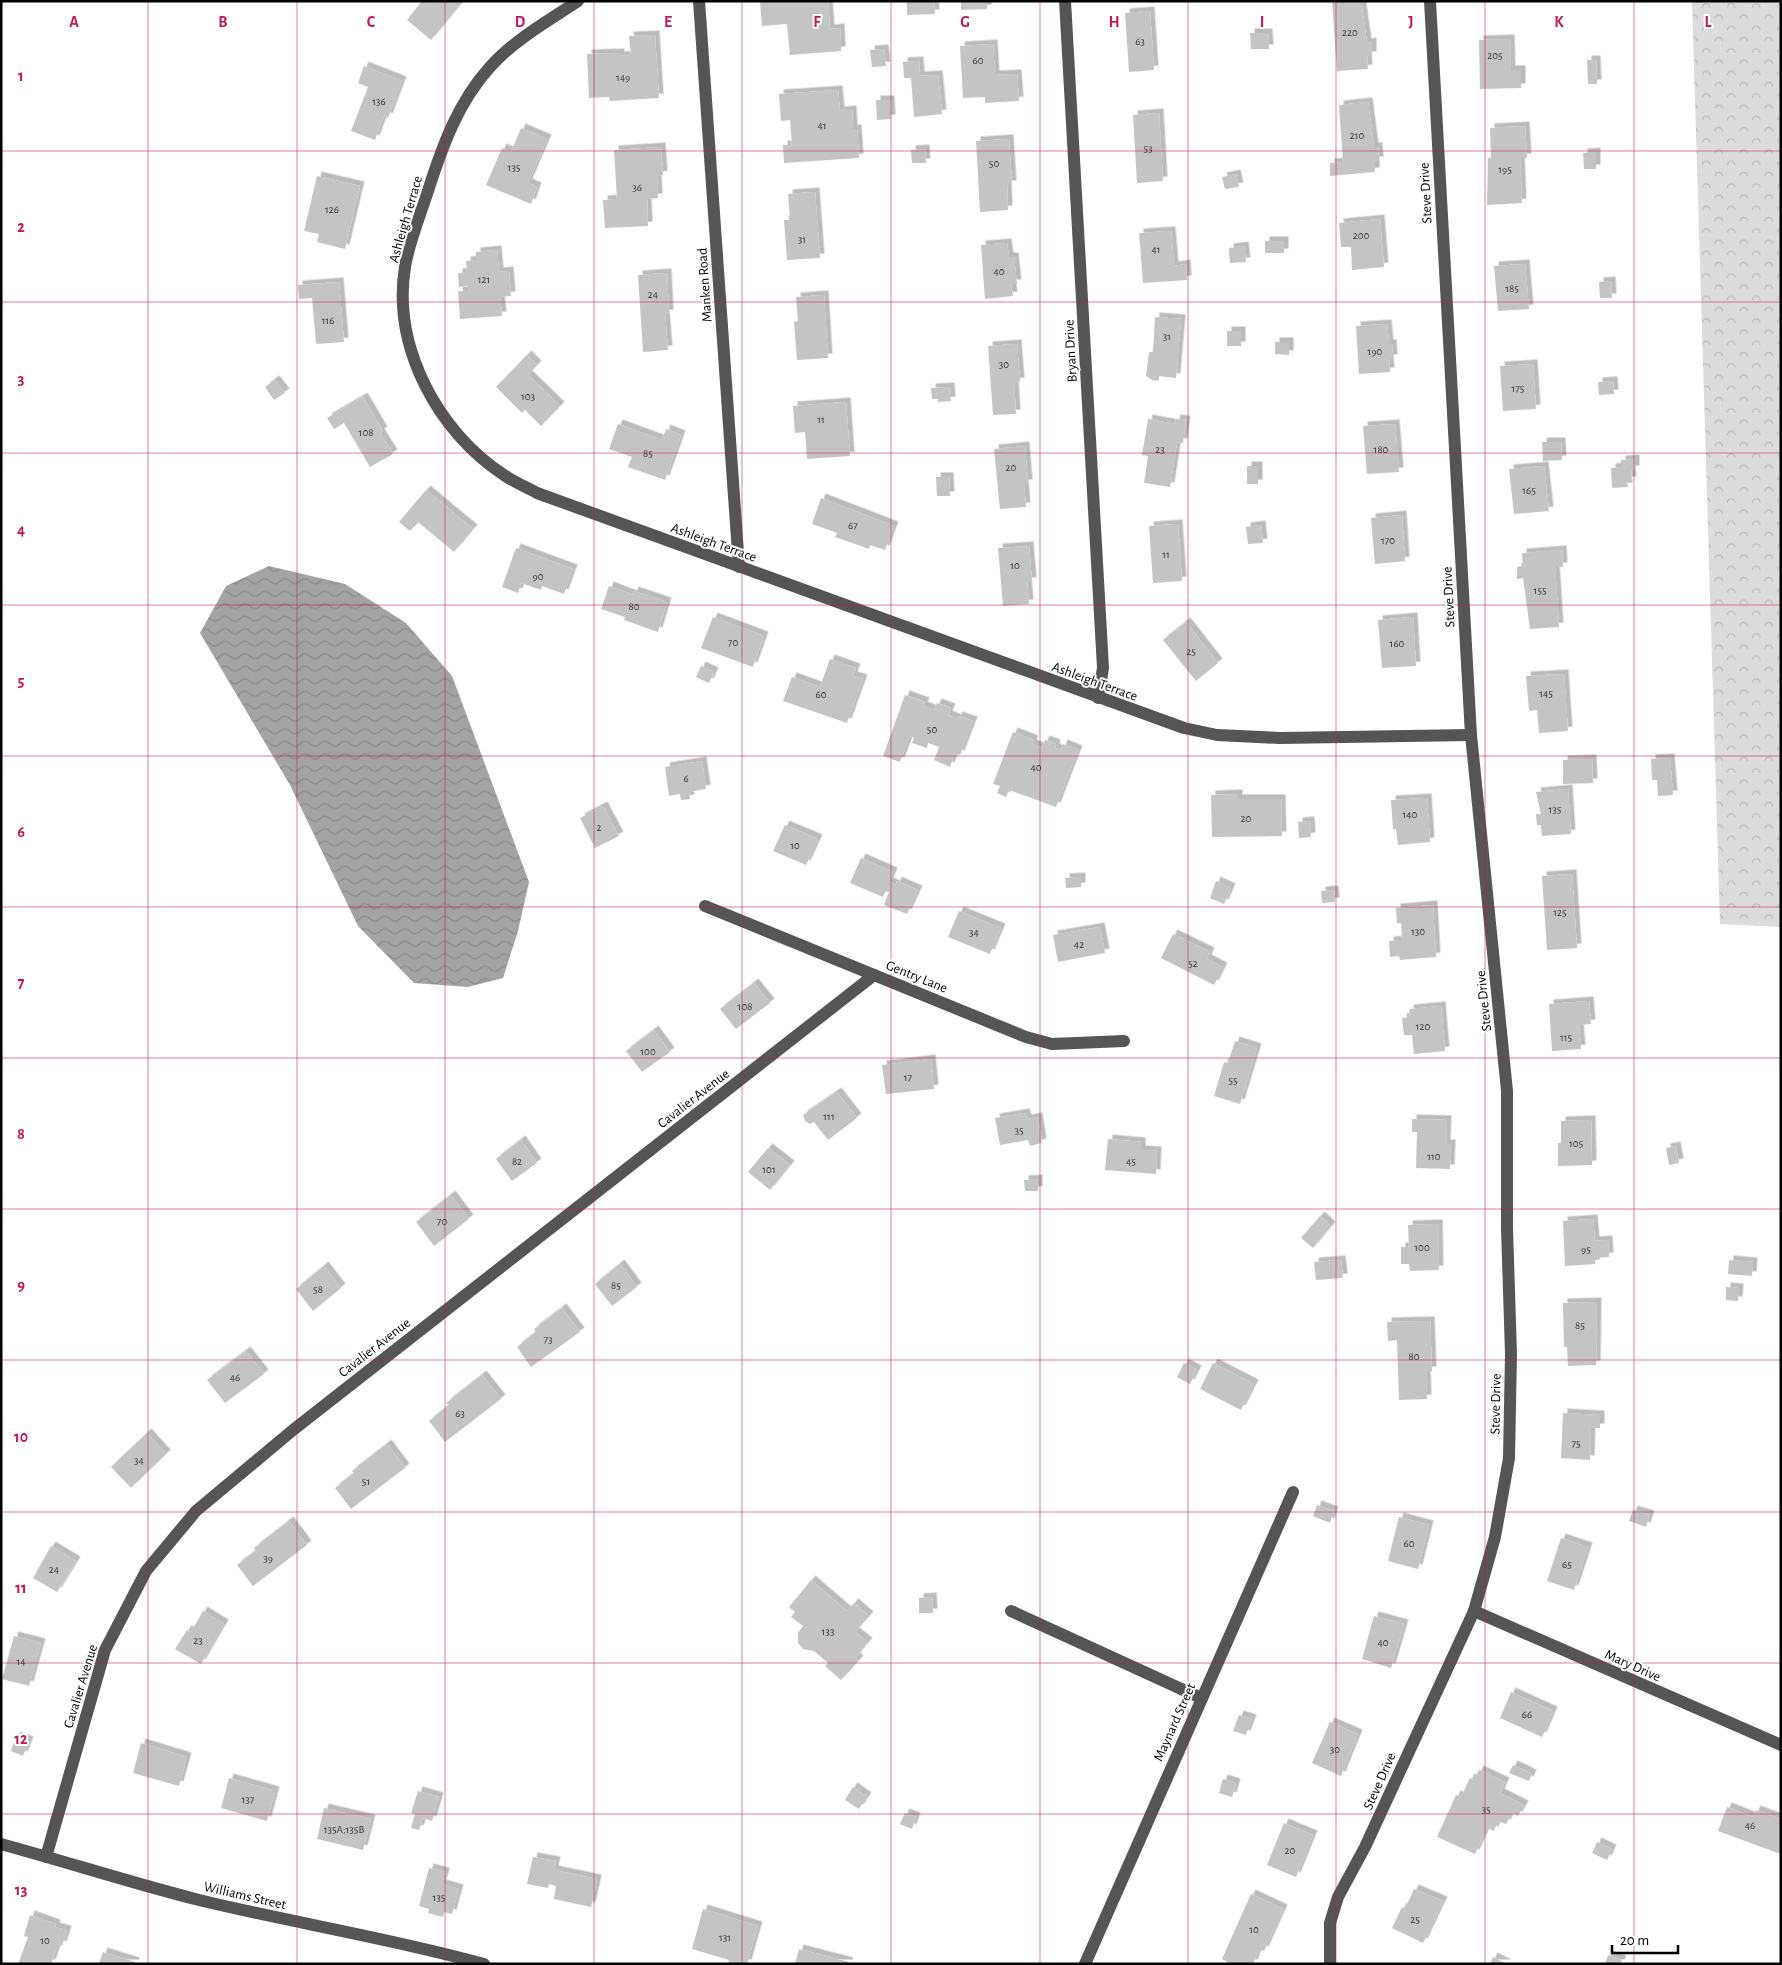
<svg xmlns="http://www.w3.org/2000/svg" width="1782" height="1965" font-family="'Alegreya Sans',sans-serif">
<defs>
<pattern id="forest-crowns" width="20" height="18" patternUnits="userSpaceOnUse" patternTransform="scale(1.25)"><rect width="20" height="18" fill="#dcdcdc"/><path d="M2 6a3 3 0 1 1 6 0M12 15a3 3 0 1 1 6 0" fill="none" stroke="#bbb"/></pattern>
<pattern id="water-waves" width="16" height="10" patternUnits="userSpaceOnUse" patternTransform="scale(1.25)"><rect width="16" height="10" fill="#a3a3a3"/><path d="M0 5q4-4 8 0t8 0" fill="none" stroke="#8b8b8b"/></pattern>
<filter id="shadow"><feDropShadow dx="4.5" dy="-4.5" stdDeviation="0" flood-color="#0004"/></filter>
</defs>
<rect width="100%" height="100%" fill="#fff"/>
<path fill="url(#forest-crowns)" d="M1692 1H1781V927L1720 924Z"/>
<path fill="url(#water-waves)" d="M269 566 345 584 406 623 452 676 529 882 518 931 503 978 468 987 414 983 358 926 290 785 200 633 226 586Z"/>
<g fill="#c4c4c4" filter="url(#shadow)">
<path d="M422 1H463L431 40 407 20Z"/>
<path d="M760 1H828L830 29 840 28 841 51 790 55 787 24 762 26Z"/>
<path d="M907 1H934L935 14 907 15Z"/>
<path d="M961 1H987V9L961 10Z"/>
<path d="M1332 1H1361L1367 43 1372 42V56H1367L1368 69 1337 71Z"/>
<path d="M1150 11 1154 70 1129 72 1125 13Z"/>
<path d="M1250 33H1268L1269 49H1251Z"/>
<path d="M655 35 659 98 610 101 609 97 589 98 587 54 620 53V56L631 55 629 36Z"/>
<path d="M1510 39 1511 70H1521V88L1480 89 1479 40Z"/>
<path d="M993 44 995 75 1017 74 1019 101 985 103V97L963 98 960 46Z"/>
<path d="M884 49 886 66 872 67 870 50Z"/>
<path d="M1587 60H1596L1597 84H1588Z"/>
<path d="M919 61 920 76 938 75 942 114 914 117 911 78H904L903 62Z"/>
<path d="M364 66 402 81 388 118 384 116 375 140 351 131 368 87 358 83Z"/>
<path d="M838 90 840 111 852 110 853 129H857L859 158 784 163 783 145H792L790 120 781 121 779 94Z"/>
<path d="M876 100H890L891 119 877 120Z"/>
<path d="M1368 102 1374 147H1378L1379 161H1375V172L1330 176V163L1343 162 1339 105Z"/>
<path d="M1159 113 1163 181 1137 183 1133 115Z"/>
<path d="M1525 126 1527 158H1520L1522 203 1487 205 1488 158H1491L1490 128Z"/>
<path d="M521 128 547 139 528 183 537 187 531 204 486 185 502 148 511 152Z"/>
<path d="M1009 139 1012 185H1007L1008 210 980 212 976 141Z"/>
<path d="M661 147 663 175 657 176 658 198 647 199 648 226 605 228 603 200 617 199 614 150Z"/>
<path d="M925 149 926 163H912L911 150Z"/>
<path d="M1596 152V169H1584L1583 153Z"/>
<path d="M1236 174 1239 187 1225 189 1222 177Z"/>
<path d="M317 176 360 186 345 249 317 242 319 234 304 231Z"/>
<path d="M815 192 820 258 787 260 784 220H790L788 194Z"/>
<path d="M1380 219 1384 267 1352 270 1351 247H1341L1339 223Z"/>
<path d="M1171 231 1174 266 1186 264 1187 280 1143 283 1139 233Z"/>
<rect x="1265" y="241" width="19" height="12"/>
<path d="M1007 243 1009 257H1014L1017 284H1011L1013 296 985 299 981 245Z"/>
<path d="M1244 246 1246 262 1230 263 1229 248Z"/>
<path d="M497 250 499 272 509 271 511 296 500 297 502 316 460 319 458 291H468V286L459 287 458 273 467 272 466 261 476 260V252Z"/>
<path d="M1525 264 1529 309 1498 311 1494 266Z"/>
<path d="M667 273 669 314H665L668 350 643 352 638 275Z"/>
<path d="M1611 281 1612 298H1600L1599 282Z"/>
<path d="M339 282 344 342 316 344 312 298 299 299 298 285Z"/>
<path d="M824 295 828 358 797 360 794 322 798 321 796 297Z"/>
<path d="M1155 317 1181 319 1176 378 1159 376V380L1154 381 1146 376 1149 352H1153Z"/>
<path d="M1387 324 1389 344H1392L1393 359H1389L1390 372 1359 374 1356 326Z"/>
<rect x="1227" y="331" width="14" height="15"/>
<path d="M1275 342H1289V355L1275 354Z"/>
<path d="M1017 344 1020 382 1014 383 1016 414 993 415 988 346Z"/>
<path d="M527 355 537 365 528 375 560 406 541 426 525 410 522 413 496 387Z"/>
<path d="M1533 364 1536 409 1503 411 1500 366Z"/>
<path d="M275 380 285 393 274 400 265 387Z"/>
<path d="M1613 381 1614 394 1599 395 1598 382Z"/>
<path d="M950 387 951 401 938 402V399H932L931 388Z"/>
<path d="M363 397 383 431 380 433 393 454 370 467 344 423 334 429 327 418Z"/>
<path d="M846 402 850 456 807 459 805 432 795 433 793 406Z"/>
<path d="M1148 419 1175 424 1176 419 1186 420 1183 443 1177 442 1170 487 1144 483 1148 456 1142 455Z"/>
<path d="M618 424 662 440 666 429 681 435 665 480 628 467 632 457 609 449Z"/>
<path d="M1395 424 1399 472 1367 474 1363 426Z"/>
<path d="M1542 442H1561L1562 460 1543 461Z"/>
<path d="M1025 446 1028 484H1024L1026 507 1000 509 994 449Z"/>
<path d="M1635 459V470H1631L1632 481H1627L1628 487 1612 488 1611 468 1621 467V460Z"/>
<rect x="1247" y="466" width="11" height="18"/>
<path d="M1544 466 1549 511 1514 514 1509 469Z"/>
<path d="M936 477H949L950 496H937Z"/>
<path d="M426 490 473 529 454 552 418 522 410 531 399 522Z"/>
<path d="M821 498 894 526 885 550 870 545 869 549 835 537 837 533 812 524Z"/>
<path d="M1402 515 1405 561 1375 564 1371 518Z"/>
<path d="M1178 524 1182 581 1153 583 1149 526Z"/>
<path d="M1261 525 1263 543 1248 544 1246 527Z"/>
<path d="M1029 546 1032 582H1027L1029 604 1003 606 998 548Z"/>
<path d="M516 548 573 569 564 594 542 586 541 590 521 583 518 593 502 587Z"/>
<path d="M1562 550 1563 567H1555L1559 627 1530 629 1523 578 1517 579V567L1523 566 1522 553Z"/>
<path d="M609 586 633 595 634 591 667 602 658 632 624 620 625 617 601 609Z"/>
<path d="M713 617 764 636 753 667 701 648Z"/>
<path d="M1413 617 1416 666 1382 668 1378 620Z"/>
<path d="M1186 622 1218 663 1196 681 1163 640Z"/>
<path d="M830 659 856 668 853 676 863 679 847 723 783 701 792 677 820 687Z"/>
<path d="M701 666 714 672 709 683 696 677Z"/>
<path d="M1564 674 1568 731 1539 733 1537 710 1529 711 1526 676Z"/>
<path d="M905 695 925 702 923 706 934 710 937 703 951 708 948 715 957 719 958 716 973 721 960 755 955 753 950 767 934 760 939 747 928 743 927 748 912 743 914 738 910 736 900 762 883 756Z"/>
<path d="M1013 732 1034 740 1032 744 1042 748 1045 740 1056 744 1055 748 1061 750 1063 744 1078 750 1056 807 1009 790 1006 797 997 793 1000 786 993 784Z"/>
<path d="M1670 758 1673 795 1658 796 1657 780H1652L1651 759Z"/>
<path d="M1592 759 1593 783 1563 784V760Z"/>
<path d="M702 761 706 789 689 792 690 799 681 800 680 794 669 796 665 767Z"/>
<path d="M1568 789 1571 834 1542 836 1541 825H1537L1536 814H1541L1536 792Z"/>
<path d="M1238 794V799H1281L1282 836 1212 837 1211 795Z"/>
<path d="M1427 798 1430 842 1398 845 1396 829H1393L1391 800Z"/>
<path d="M603 806 619 836 595 848 580 818Z"/>
<path d="M1310 821 1311 837 1299 838 1298 822Z"/>
<path d="M785 825 818 839 806 865 773 851Z"/>
<path d="M861 858 893 872 889 882 896 885 897 881 918 890 907 914 884 905 889 892 886 890 883 897 850 883Z"/>
<path d="M1572 874 1577 948 1547 950 1542 876Z"/>
<path d="M1081 877V887L1066 888 1065 878Z"/>
<path d="M1216 881 1231 888 1224 904 1210 898Z"/>
<path d="M1334 890 1335 902 1322 903 1321 891Z"/>
<path d="M1433 905 1436 957 1400 960 1399 956 1390 957 1389 941 1402 940 1401 923H1397L1396 908Z"/>
<path d="M959 911 1001 928 990 954 948 937Z"/>
<path d="M1100 927 1105 953 1058 962 1053 935Z"/>
<path d="M1173 934 1210 952 1207 959 1223 967 1214 985 1161 958Z"/>
<path d="M754 983 770 1003 736 1029 720 1009Z"/>
<path d="M1589 1001 1591 1024 1579 1025 1581 1049 1552 1051 1549 1004Z"/>
<path d="M1441 1006 1445 1051 1414 1054 1412 1035H1404L1402 1018 1410 1017 1409 1009Z"/>
<path d="M654 1030 670 1052 642 1072 626 1051Z"/>
<path d="M1235 1041 1257 1048 1240 1104 1214 1096 1224 1062 1228 1063Z"/>
<path d="M931 1059 934 1089 886 1094 882 1065Z"/>
<path d="M837 1092 857 1118 828 1140 814 1122 810 1124 805 1121 803 1115Z"/>
<path d="M1025 1113 1027 1119 1038 1117 1042 1143 1030 1146 1028 1140 1000 1145 995 1118Z"/>
<path d="M1412 1119 1447 1120 1446 1144H1451L1450 1169 1416 1168 1417 1132H1412Z"/>
<path d="M1591 1120 1592 1165 1558 1166V1143H1561V1121Z"/>
<path d="M1108 1139 1141 1142V1150L1157 1151 1156 1174 1105 1170Z"/>
<path d="M521 1140 537 1163 512 1181 496 1159Z"/>
<path d="M1676 1146 1679 1163 1669 1165 1666 1148Z"/>
<path d="M768 1148 790 1165 770 1190 748 1172Z"/>
<path d="M1038 1179V1191H1025L1024 1180Z"/>
<path d="M451 1195 469 1219 434 1246 416 1222Z"/>
<path d="M1320 1216 1331 1226 1313 1248 1301 1238Z"/>
<path d="M1593 1219 1595 1241 1608 1240 1609 1257 1595 1258V1264L1565 1266 1563 1221Z"/>
<path d="M1438 1224 1439 1270 1410 1271 1409 1264H1401V1247H1409L1408 1225Z"/>
<path d="M1341 1260 1343 1278 1316 1280 1314 1262Z"/>
<path d="M1729 1260 1753 1262 1752 1276 1728 1274Z"/>
<path d="M620 1264 637 1287 612 1306 595 1284Z"/>
<path d="M324 1266 341 1288 313 1311 296 1289Z"/>
<path d="M1726 1287 1739 1288 1738 1301 1726 1300Z"/>
<path d="M1597 1302 1596 1365 1568 1366 1567 1347H1564L1563 1303Z"/>
<path d="M562 1308 580 1332 531 1367 517 1347 536 1332 534 1329Z"/>
<path d="M1430 1321 1432 1371H1426L1427 1399 1399 1400 1397 1340 1388 1341 1387 1322Z"/>
<path d="M246 1351 264 1374 225 1403 207 1380Z"/>
<path d="M1184 1363 1197 1370 1190 1384 1177 1377Z"/>
<path d="M1213 1363 1254 1384 1241 1410 1200 1389Z"/>
<path d="M482 1375 501 1399 445 1442 429 1421 449 1405 446 1403Z"/>
<path d="M1563 1413 1600 1415V1428H1591L1590 1460 1561 1458Z"/>
<path d="M147 1433 166 1454 131 1488 111 1467Z"/>
<path d="M387 1444 405 1468 351 1509 335 1488 354 1473 352 1471Z"/>
<path d="M1317 1505 1334 1511 1330 1523 1313 1516Z"/>
<path d="M1633 1510 1650 1515 1646 1527 1629 1521Z"/>
<path d="M1399 1517 1429 1525 1418 1569 1388 1561Z"/>
<path d="M289 1521 307 1545 253 1586 237 1565 256 1551 254 1548Z"/>
<path d="M1561 1538 1588 1547 1574 1590 1547 1581Z"/>
<path d="M51 1546 76 1561 57 1592 33 1578Z"/>
<path d="M811 1580 847 1611 854 1603 869 1616 855 1632 868 1642 856 1657 859 1660 841 1680 825 1666 828 1663 814 1651 803 1649 798 1643V1633L803 1626 791 1617 795 1612 789 1607Z"/>
<path d="M932 1597 933 1613H919V1598Z"/>
<path d="M203 1611 224 1624 201 1664 175 1649 187 1630 191 1632Z"/>
<path d="M1374 1616 1404 1624 1391 1668 1362 1659Z"/>
<path d="M14 1636 41 1643 29 1686 2 1679Z"/>
<path d="M1511 1692 1553 1711 1542 1737 1500 1718Z"/>
<path d="M1239 1715 1252 1719 1246 1735 1233 1731Z"/>
<path d="M1330 1722 1358 1734 1341 1776 1312 1763Z"/>
<path d="M16 1736 29 1741 23 1756 11 1751Z"/>
<path d="M141 1743 187 1757 179 1786 133 1773Z"/>
<path d="M1513 1765 1532 1774 1529 1781 1509 1773Z"/>
<path d="M1479 1770 1505 1782 1500 1793 1524 1805 1518 1816 1512 1813 1506 1824 1498 1821 1494 1831 1487 1828 1475 1854 1437 1837 1456 1795 1461 1797 1470 1778 1474 1780Z"/>
<path d="M229 1778 275 1791 267 1821 221 1808Z"/>
<path d="M1223 1779 1236 1783 1232 1797 1219 1793Z"/>
<path d="M853 1787 867 1797 859 1809 845 1800Z"/>
<path d="M418 1791 439 1797 432 1821 423 1818 419 1830 411 1828 415 1814 411 1813Z"/>
<path d="M1727 1807 1753 1817 1756 1810 1781 1819V1854L1718 1831Z"/>
<path d="M324 1808 371 1819 363 1850 317 1839Z"/>
<path d="M905 1813 916 1817 912 1829 900 1824Z"/>
<path d="M1284 1823 1313 1835 1296 1877 1267 1865Z"/>
<path d="M1597 1842 1612 1849 1607 1860 1592 1853Z"/>
<path d="M533 1857 556 1861 554 1870 597 1879 591 1907 554 1899 556 1886 549 1884 548 1888 527 1884Z"/>
<path d="M429 1868 445 1872 442 1884 459 1889 452 1914 444 1912 443 1917 428 1913 429 1909 419 1906Z"/>
<path d="M1414 1889 1443 1901 1423 1943 1392 1928 1402 1907 1405 1909Z"/>
<path d="M1251 1894 1283 1909 1264 1951 1259 1949 1253 1964H1231L1222 1959Z"/>
<path d="M703 1909 758 1926 747 1964H728L729 1960 692 1949Z"/>
<path d="M30 1915 56 1924 55 1927 67 1930 62 1946 58 1944 51 1964H18L28 1937 24 1936Z"/>
<path d="M799 1949 849 1962 848 1964H795Z"/>
<path d="M103 1952 135 1962V1964H99Z"/>
<path d="M1608 1955 1622 1960 1620 1964H1605Z"/>
<path d="M1493 1957 1507 1964H1490Z"/>
</g>
<g fill="none" stroke-linecap="round" stroke-linejoin="round">
<g stroke="#555" stroke-width="12">
<path d="M578 1C548 21 514 40 490 67 458 102 442 147 428 191 420 216 409 242 405 267 392 347 438 432 504 475 514 482 526 487 537 493L1184 728 1217 735 1280 738 1471 735"/>
<path d="M699 1 739 567"/>
<path d="M1065 1 1102 650 1103 668 1098 698"/>
<path d="M705 906 1026 1037 1052 1044 1124 1041"/>
<path d="M1011 1611 1201 1698"/>
<path d="M1474 1611 1781 1745"/>
<path d="M1 1844C67 1862 132 1883 199 1900 294 1923 390 1938 484 1964"/>
<path d="M46 1857 105 1650 146 1571 196 1511 293 1430 874 975"/>
<path d="M1085 1964 1293 1492"/>
<path d="M1330 1964V1923L1338 1897 1365 1847 1474 1611 1495 1537 1509 1458 1511 1354 1507 1228V1091L1471 735 1430 1"/>
</g>
</g>
<path fill="none" stroke="#c2185b" stroke-width="1" stroke-opacity="0.55" d="M148 1V1964M297 1V1964M445 1V1964M594 1V1964M742 1V1964M891 1V1964M1040 1V1964M1188 1V1964M1336 1V1964M1485 1V1964M1634 1V1964M1 151H1781M1 302H1781M1 453H1781M1 605H1781M1 756H1781M1 907H1781M1 1058H1781M1 1209H1781M1 1360H1781M1 1512H1781M1 1663H1781M1 1814H1781"/>
<g text-anchor="middle" stroke-width="4" stroke-linejoin="round" paint-order="stroke">
<g font-size="11" fill="#313131">
<text x="1350" y="36">220</text>
<text x="1140" y="45">63</text>
<text x="1495" y="59">205</text>
<text x="978" y="64">60</text>
<text x="623" y="81">149</text>
<text x="379" y="105">136</text>
<text x="822" y="129">41</text>
<text x="1357" y="139">210</text>
<text x="1148" y="152">53</text>
<text x="994" y="167">50</text>
<text x="514" y="171">135</text>
<text x="1505" y="173">195</text>
<text x="637" y="191">36</text>
<text x="332" y="213">126</text>
<text x="1361" y="239">200</text>
<text x="802" y="243">31</text>
<text x="1156" y="253">41</text>
<text x="999" y="275">40</text>
<text x="484" y="283">121</text>
<text x="1512" y="292">185</text>
<text x="653" y="298">24</text>
<text x="328" y="324">116</text>
<text x="1167" y="340">31</text>
<text x="1375" y="355">190</text>
<text x="1004" y="368">30</text>
<text x="1518" y="392">175</text>
<text x="528" y="400">103</text>
<text x="821" y="423">11</text>
<text x="366" y="436">108</text>
<text x="1160" y="453">23</text>
<text x="1381" y="453">180</text>
<text x="648" y="457">85</text>
<text x="1011" y="471">20</text>
<text x="1529" y="494">165</text>
<text x="853" y="529">67</text>
<text x="1388" y="544">170</text>
<text x="1166" y="558">11</text>
<text x="1015" y="569">10</text>
<text x="538" y="580">90</text>
<text x="1540" y="594">155</text>
<text x="634" y="610">80</text>
<text x="733" y="646">70</text>
<text x="1397" y="647">160</text>
<text x="1191" y="655">25</text>
<text x="1546" y="697">145</text>
<text x="821" y="698">60</text>
<text x="932" y="733">50</text>
<text x="1036" y="771">40</text>
<text x="686" y="782">6</text>
<text x="1555" y="813">135</text>
<text x="1410" y="818">140</text>
<text x="1246" y="822">20</text>
<text x="599" y="831">2</text>
<text x="795" y="849">10</text>
<text x="1560" y="916">125</text>
<text x="1418" y="935">130</text>
<text x="974" y="936">34</text>
<text x="1079" y="948">42</text>
<text x="1193" y="967">52</text>
<text x="745" y="1010">108</text>
<text x="1423" y="1030">120</text>
<text x="1566" y="1041">115</text>
<text x="648" y="1055">100</text>
<text x="908" y="1081">17</text>
<text x="1233" y="1084">55</text>
<text x="829" y="1120">111</text>
<text x="1019" y="1134">35</text>
<text x="1576" y="1147">105</text>
<text x="1434" y="1160">110</text>
<text x="517" y="1165">82</text>
<text x="1131" y="1165">45</text>
<text x="769" y="1173">101</text>
<text x="442" y="1225">70</text>
<text x="1422" y="1251">100</text>
<text x="1586" y="1253">95</text>
<text x="616" y="1289">85</text>
<text x="318" y="1293">58</text>
<text x="1580" y="1329">85</text>
<text x="548" y="1343">73</text>
<text x="1414" y="1360">80</text>
<text x="235" y="1381">46</text>
<text x="460" y="1417">63</text>
<text x="1576" y="1447">75</text>
<text x="139" y="1464">34</text>
<text x="366" y="1485">51</text>
<text x="1409" y="1547">60</text>
<text x="268" y="1562">39</text>
<text x="1567" y="1568">65</text>
<text x="54" y="1573">24</text>
<text x="828" y="1635">133</text>
<text x="198" y="1644">23</text>
<text x="1383" y="1646">40</text>
<text x="21" y="1665">14</text>
<text x="1527" y="1718">66</text>
<text x="1335" y="1753">30</text>
<text x="248" y="1803">137</text>
<text x="1486" y="1813">35</text>
<text x="1750" y="1829">46</text>
<text x="344" y="1833">135A;135B</text>
<text x="1290" y="1854">20</text>
<text x="439" y="1901">135</text>
<text x="1415" y="1923">25</text>
<text x="1254" y="1933">10</text>
<text x="725" y="1941">131</text>
<text x="45" y="1944">10</text>
</g>
<g font-size="14" fill="#000" stroke="#fff">
<text transform="translate(1425 193) rotate(-93)" y="5">Steve Drive</text>
<text transform="translate(405 219) rotate(-74)" y="5">Ashleigh Terrace</text>
<text transform="translate(704 285) rotate(-94)" y="5">Manken Road</text>
<text transform="translate(1070 351) rotate(-93)" y="5">Bryan Drive</text>
<text transform="translate(714 542) rotate(20)" y="5">Ashleigh Terrace</text>
<text transform="translate(1448 597) rotate(-93)" y="5">Steve Drive</text>
<text transform="translate(1095 681) rotate(20)" y="5">Ashleigh Terrace</text>
<text transform="translate(917 976) rotate(22)" y="5">Gentry Lane</text>
<text transform="translate(1483 1001) rotate(-96)" y="5">Steve Drive</text>
<text transform="translate(693 1098) rotate(-38)" y="5">Cavalier Avenue</text>
<text transform="translate(374 1347) rotate(-38)" y="5">Cavalier Avenue</text>
<text transform="translate(1495 1404) rotate(-89)" y="5">Steve Drive</text>
<text transform="translate(1633 1665) rotate(24)" y="5">Mary Drive</text>
<text transform="translate(80 1686) rotate(-73)" y="5">Cavalier Avenue</text>
<text transform="translate(1174 1722) rotate(-66)" y="5">Maynard Street</text>
<text transform="translate(1379 1781) rotate(-66)" y="5">Steve Drive</text>
<text transform="translate(245 1895) rotate(13)" y="5">Williams Street</text>
</g>
</g>
<g font-size="16" text-anchor="middle" font-weight="bold" fill="#c2185b" stroke="#fff" stroke-width="4" stroke-linejoin="round" paint-order="stroke">
<text x="74" y="27">A</text>
<text x="223" y="27">B</text>
<text x="371" y="27">C</text>
<text x="520" y="27">D</text>
<text x="668" y="27">E</text>
<text x="817" y="27">F</text>
<text x="965" y="27">G</text>
<text x="1114" y="27">H</text>
<text x="1262" y="27">I</text>
<text x="1411" y="27">J</text>
<text x="1559" y="27">K</text>
<text x="1708" y="27">L</text>
<text x="21" y="81">1</text>
<text x="21" y="232">2</text>
<text x="21" y="384">3</text>
<text x="21" y="535">4</text>
<text x="21" y="686">5</text>
<text x="21" y="837">6</text>
<text x="21" y="988">7</text>
<text x="21" y="1139">8</text>
<text x="21" y="1290">9</text>
<text x="21" y="1442">10</text>
<text x="21" y="1593">11</text>
<text x="21" y="1744">12</text>
<text x="21" y="1895">13</text>
</g>
<rect width="1782" height="1965" fill="none" stroke="#000000" stroke-width="5"/>
<path d="M1612 1945v8h66v-8" fill="none" stroke="#000000" stroke-width="2.5"/>
<text x="1620" y="1945" font-size="15" fill="#000000" stroke="#ffffff" stroke-width="4" paint-order="stroke">20 m</text>
</svg>
